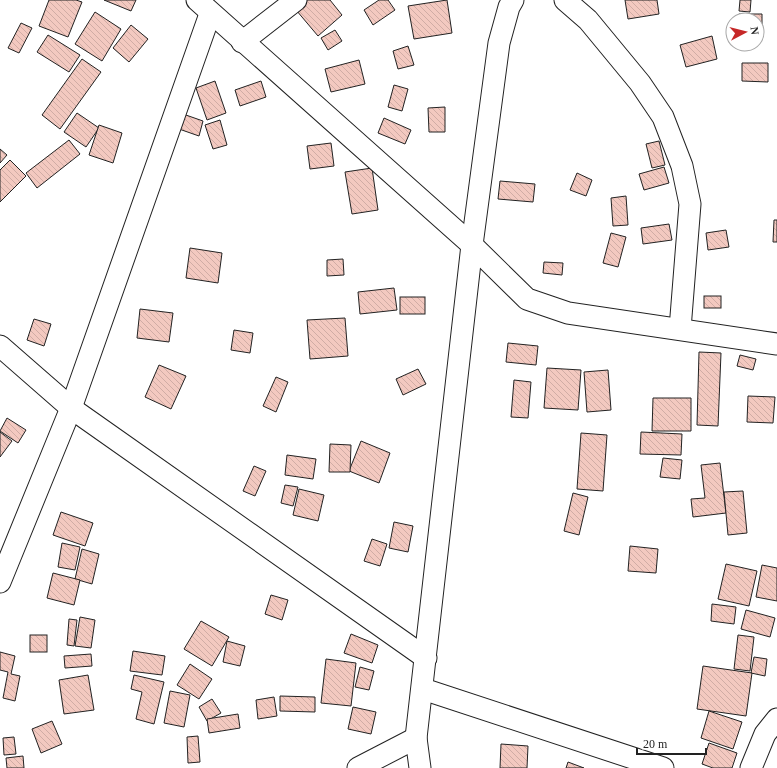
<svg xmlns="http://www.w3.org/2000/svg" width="777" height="768" font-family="Georgia,serif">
<defs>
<pattern id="building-back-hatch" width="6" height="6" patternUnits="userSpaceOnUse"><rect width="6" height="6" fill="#f3c9c0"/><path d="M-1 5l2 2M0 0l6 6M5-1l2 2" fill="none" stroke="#d0aca5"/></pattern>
</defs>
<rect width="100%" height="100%" fill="#fff"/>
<g fill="url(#building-back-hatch)" stroke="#222">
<path d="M49 0H76L82 2 68 37 39 26Z"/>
<path d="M104 0H136L131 11Z"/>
<path d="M295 0H330L342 15 318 36 291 4Z"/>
<path d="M379 0H388L395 10 373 25 364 10Z"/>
<path d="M447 0 452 33 414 39 408 6Z"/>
<path d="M625 0H657L659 14 628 19Z"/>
<path d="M740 0H751L750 12 739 11Z"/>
<path d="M95 12 121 29 102 61 75 44Z"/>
<path d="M739 14H762V29H757V20H738Z"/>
<path d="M21 23 32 28 19 53 8 48Z"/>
<path d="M131 25 148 39 129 62 113 48Z"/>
<path d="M335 30 342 41 328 50 321 38Z"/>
<path d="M48 35 80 55 69 72 37 52Z"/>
<path d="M712 36 717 59 686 67 680 45Z"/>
<path d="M408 46 414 65 398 69 393 51Z"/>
<path d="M82 59 101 72 60 129 42 115Z"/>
<path d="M359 60 365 84 331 92 325 69Z"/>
<path d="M742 63H768V82L742 81Z"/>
<path d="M215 81 226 113 207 120 196 88Z"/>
<path d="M261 81 266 97 240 106 235 90Z"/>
<path d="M394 85 408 89 402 111 388 107Z"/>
<path d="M445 107V132H429L428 108Z"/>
<path d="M77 113 99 128 86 147 64 132Z"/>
<path d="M183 114 203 121 199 136 179 129Z"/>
<path d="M384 118 411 130 405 144 378 133Z"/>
<path d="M220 120 227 145 213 149 205 125Z"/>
<path d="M99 125 122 133 113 163 89 155Z"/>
<path d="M69 140 80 154 37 188 26 173Z"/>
<path d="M659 141 665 165 652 168 646 144Z"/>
<path d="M331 143 334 166 310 169 307 146Z"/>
<path d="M0 149 7 155 0 163Z"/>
<path d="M10 160 26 176 0 202V170Z"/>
<path d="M664 167 669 183 644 190 639 174Z"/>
<path d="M372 168 378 210 352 214 345 172Z"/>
<path d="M577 173 592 180 586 196 570 190Z"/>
<path d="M500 181 535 184 533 202 498 199Z"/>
<path d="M626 196 628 225 613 226 611 198Z"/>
<path d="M774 220H777V242H773Z"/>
<path d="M669 224 672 240 643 244 641 228Z"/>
<path d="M726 230 729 247 708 250 706 233Z"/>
<path d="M611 233 626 237 618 267 603 263Z"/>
<path d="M190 248 222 253 218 283 186 278Z"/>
<path d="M343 259 344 275 327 276V260Z"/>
<path d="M544 262 563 263 562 275 543 273Z"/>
<path d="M394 288 397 310 360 314 358 292Z"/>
<rect x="704" y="296" width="17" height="12"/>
<rect x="400" y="297" width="25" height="17"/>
<path d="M140 309 173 313 169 342 137 338Z"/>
<path d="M345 318 348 356 310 359 307 320Z"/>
<path d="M34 319 51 324 44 346 27 340Z"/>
<path d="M234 330 253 333 250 353 231 350Z"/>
<path d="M508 343 538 346 536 365 506 362Z"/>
<path d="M699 352 721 353 718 426 697 425Z"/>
<path d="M740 355 756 359 753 370 737 366Z"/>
<path d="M159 365 186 376 171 409 145 397Z"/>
<path d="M547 368 581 370 578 410 544 408Z"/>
<path d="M418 369 426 384 403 395 396 379Z"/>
<path d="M608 370 611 410 587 412 584 372Z"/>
<path d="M276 377 288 382 276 412 263 406Z"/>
<path d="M514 380 531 382 528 418 511 417Z"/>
<path d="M748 396 775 397 773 423 747 422Z"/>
<path d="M653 398H691V431H652Z"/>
<path d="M7 418 26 430 18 443 0 431Z"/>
<path d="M0 432 12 441 0 457Z"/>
<path d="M641 432 682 434 681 455 640 454Z"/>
<path d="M581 433 607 435 603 491 577 489Z"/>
<path d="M361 441 390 453 379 483 349 471Z"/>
<path d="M330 444 351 445 350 472H329Z"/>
<path d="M287 455 316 459 313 479 285 475Z"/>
<path d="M663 458 682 460 680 479 660 477Z"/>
<path d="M720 463 726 513 693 517 691 499 705 498 701 465Z"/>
<path d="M254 466 266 471 255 496 243 491Z"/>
<path d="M285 485 298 487 293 506 281 503Z"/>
<path d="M299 489 324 495 318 521 293 515Z"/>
<path d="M743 491 747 533 728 535 724 492Z"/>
<path d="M573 493 588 497 579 535 564 531Z"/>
<path d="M61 512 93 523 85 546 53 535Z"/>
<path d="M394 522 413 526 408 552 389 548Z"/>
<path d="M372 539 387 544 380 566 364 561Z"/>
<path d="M62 543 80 547 75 570 58 567Z"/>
<path d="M630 546 658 549 656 573 628 571Z"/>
<path d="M82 549 99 554 92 584 75 579Z"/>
<path d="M726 564 757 571 749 606 718 599Z"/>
<path d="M762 565 777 568V601L756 597Z"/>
<path d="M53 573 80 580 74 605 47 598Z"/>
<path d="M271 595 288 600 282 620 265 614Z"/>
<path d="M712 604 736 607 734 624 711 621Z"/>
<path d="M746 610 775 618 770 637 741 629Z"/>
<path d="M80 617 95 620 91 648 75 646Z"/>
<path d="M69 619 77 620 74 646 67 645Z"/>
<path d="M201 621 229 637 212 666 184 649Z"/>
<path d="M351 634 378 645 372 663 344 653Z"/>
<rect x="30" y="635" width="17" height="17"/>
<path d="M738 635 754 637 750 671 734 669Z"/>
<path d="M227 641 245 646 240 666 223 662Z"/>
<path d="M133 651 165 656 162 675 130 671Z"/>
<path d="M0 652 15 656 11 674 20 676 15 701 3 698 8 672 0 670Z"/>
<path d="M91 654 92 666 65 668 64 656Z"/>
<path d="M754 657 767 659 765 676 751 673Z"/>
<path d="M326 659 356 663 351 706 321 703Z"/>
<path d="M190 664 212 679 199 699 177 685Z"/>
<path d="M703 666 752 673 746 716 697 709Z"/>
<path d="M360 667 374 671 369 690 355 687Z"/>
<path d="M88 675 94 710 64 714 59 680Z"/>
<path d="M134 675 164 682 154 724 136 719 142 692 131 689Z"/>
<path d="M170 691 190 695 184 727 164 723Z"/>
<path d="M280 696 315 697V712L280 711Z"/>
<path d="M274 697 277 716 258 719 256 700Z"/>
<path d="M212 699 221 713 207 721 199 707Z"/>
<path d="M353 707 376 712 371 734 348 729Z"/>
<path d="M709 711 742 722 733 749 701 738Z"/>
<path d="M238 714 240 728 209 733 207 719Z"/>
<path d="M52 721 62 744 41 753 32 729Z"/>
<path d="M198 736 200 762 188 763 187 737Z"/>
<path d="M14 737 16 754 4 755 3 738Z"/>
<path d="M709 743 737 753 732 768H713L702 764Z"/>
<path d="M501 744 528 746 527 768H500Z"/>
<path d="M23 756 24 768H7L6 758Z"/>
<path d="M568 762 584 768H566Z"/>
</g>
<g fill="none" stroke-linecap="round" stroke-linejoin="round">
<g stroke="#222" stroke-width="23">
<g id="minor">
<path d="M197 0 472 245 527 299 568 313 777 344"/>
<path d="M565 0 588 20 640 83 663 117 682 166 690 204 680 329"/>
<path d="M242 42 296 0"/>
<path d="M0 346 71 408 426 658"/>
<path d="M0 582 71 408 210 14"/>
<path d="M423 689 663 768"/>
<path d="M358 768 416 738"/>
<path d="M420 768 416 738 472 245 499 43 509 7 513 0"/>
<path d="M751 768 765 734 777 719"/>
</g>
</g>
<use href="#minor" stroke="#fff" stroke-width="21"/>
</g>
<g transform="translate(745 32) rotate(83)"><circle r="19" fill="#ffffff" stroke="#a7a7a7"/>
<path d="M0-3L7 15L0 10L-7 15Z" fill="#c62828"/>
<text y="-6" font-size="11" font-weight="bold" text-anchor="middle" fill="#222222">N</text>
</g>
<path d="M637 748v6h69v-6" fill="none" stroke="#222222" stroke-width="2"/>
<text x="643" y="748" font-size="12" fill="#222222" stroke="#ffffff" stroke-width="3" paint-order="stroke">20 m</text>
</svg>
